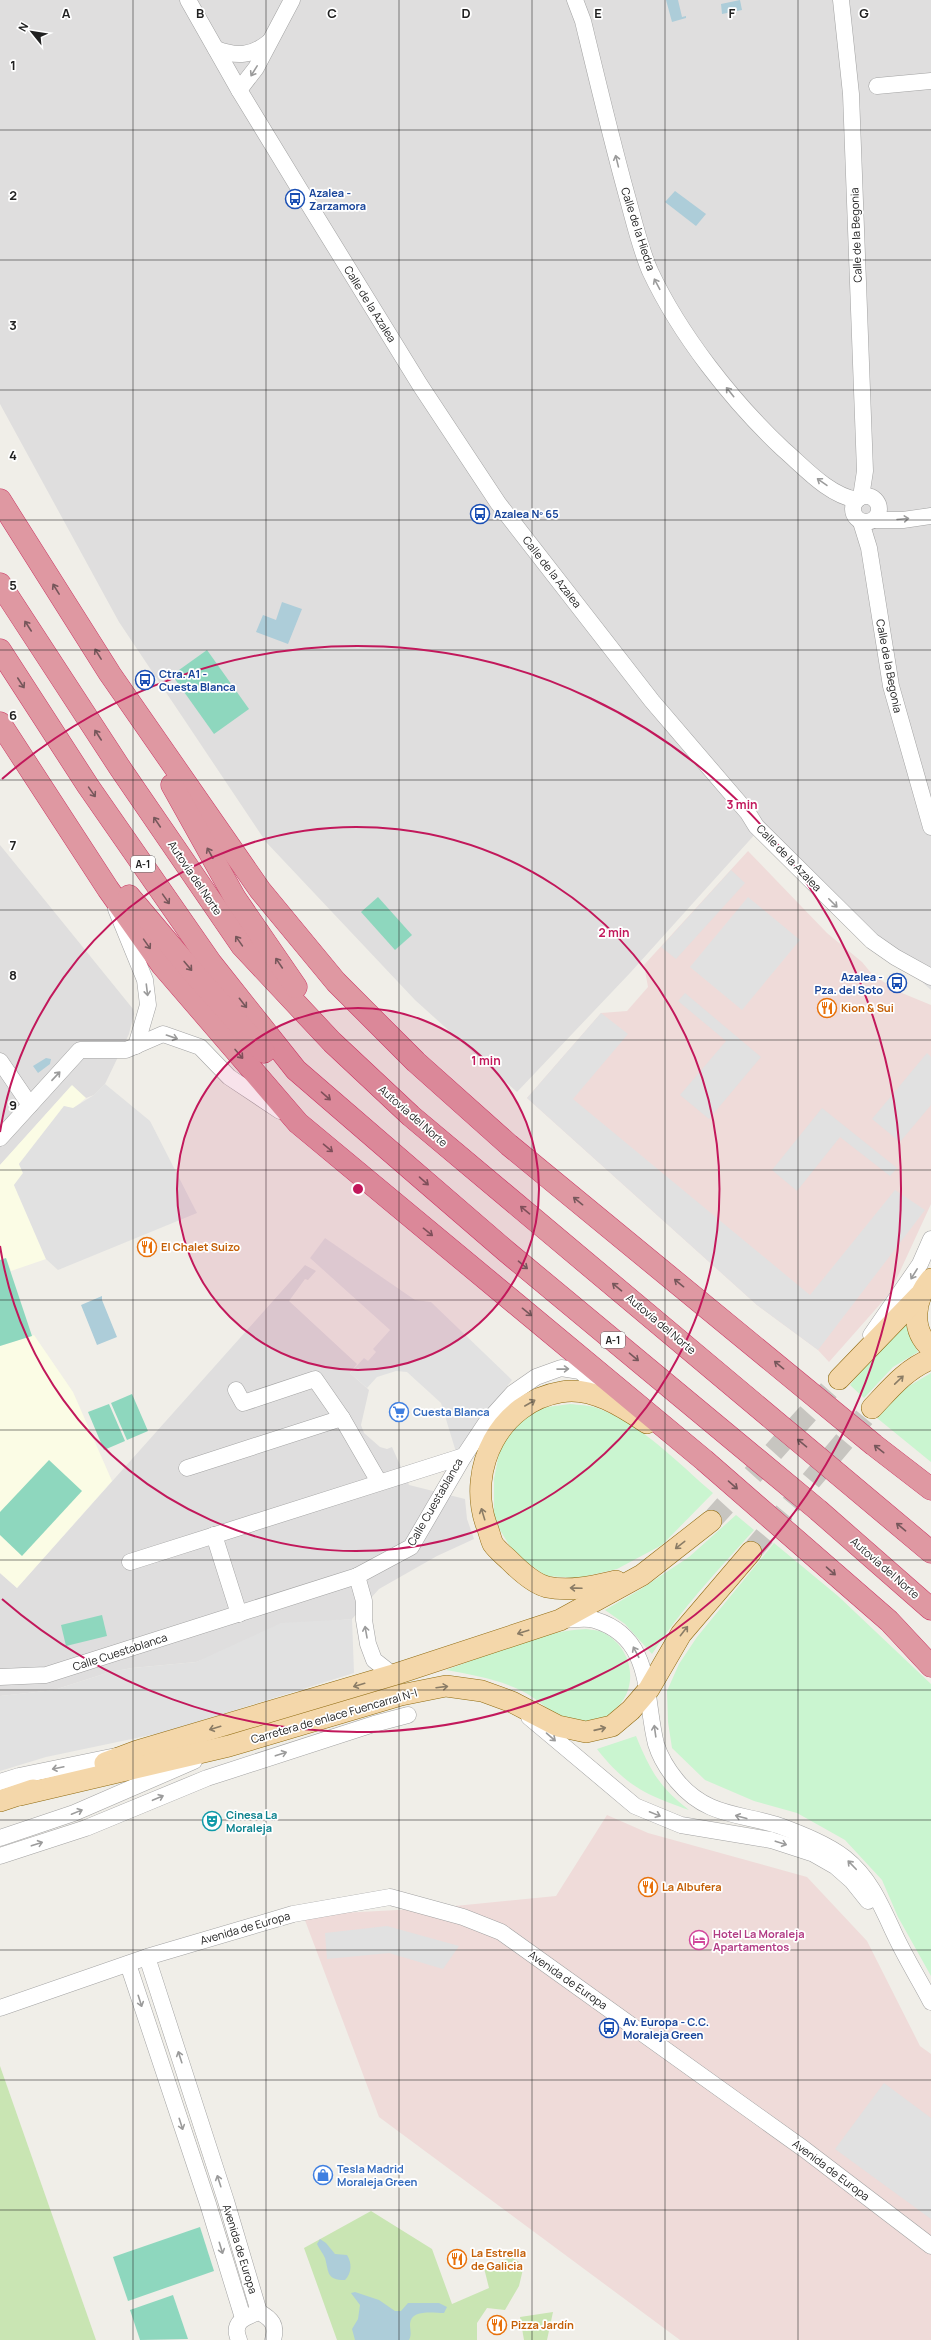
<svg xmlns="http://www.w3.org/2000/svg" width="931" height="2340" font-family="Manrope,sans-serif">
<rect width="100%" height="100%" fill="#f0eee8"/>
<g fill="#dfdede">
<path d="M0 0H931V990L757 832 630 973 517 1092 415 1000 266 842 119 622 0 404Z"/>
<path d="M0 845 133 1009 134 1014 129 1034 105 1084 94 1095 86 1098 71 1086 0 1165Z"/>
<path d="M305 1265 316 1271 308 1280 305 1279 289 1301 357 1364 350 1373 369 1390 361 1425 364 1433 380 1447 387 1449 392 1447 409 1485 465 1499 467 1519 474 1539 437 1556 379 1589 352 1619 309 1623 196 1662 132 1668 110 1672 54 1690 0 1696V1573L17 1588Z"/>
</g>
<g fill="#efdbd9">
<path d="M748 851 827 933 862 962 872 974 897 991 931 1005V1204L890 1293 829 1362 818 1350 757 1305 527 1098 601 1013 627 1011 648 987 644 965Z"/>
<path d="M607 1815 648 1833 807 1877 867 1941 920 2046 931 2054V2340H680L379 2117 303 1915 435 1908 556 1896Z"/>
</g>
<g fill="#fbfce5">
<path d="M72 1085 86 1098 73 1109 64 1106 19 1164 23 1173 14 1185 46 1259 11 1271 6 1258 0 1260V1165Z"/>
<path d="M34 1335 73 1392 112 1481 17 1588 0 1573V1346Z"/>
</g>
<g fill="#c9e5b3">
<path d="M0 2066 96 2340H0Z"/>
<path d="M371 2211 432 2249 452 2304 489 2288 484 2268 511 2257 524 2265 519 2286 505 2310 487 2308 477 2323V2340H337L304 2248Z"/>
<path d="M553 2312 547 2340H524L520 2317Z"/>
</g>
<g fill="#caf5d0">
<path d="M905 1319 909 1335 918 1352 893 1367 864 1398 850 1385 878 1349Z"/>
<path d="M931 1373V1462L877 1418 904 1389Z"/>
<path d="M570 1404C579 1405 589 1405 597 1408 642 1424 678 1463 713 1493L662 1545 617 1569 578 1578 546 1576 514 1553 494 1520V1479L500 1448 518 1424 540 1408Z"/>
<path d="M736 1515 754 1530C719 1569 681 1609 652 1654L625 1624 605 1610 641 1589 689 1557Z"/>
<path d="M774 1543 838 1596 931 1684V1976L898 1917 882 1880 845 1840 797 1813 754 1801 705 1780 672 1748 668 1722 667 1691 679 1664 697 1637Z"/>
<path d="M586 1629C592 1630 600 1630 604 1633 634 1649 640 1690 613 1711 609 1714 603 1721 598 1722 561 1730 550 1705 522 1691 498 1679 473 1675 446 1670 491 1654 538 1631 586 1629Z"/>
<path d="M636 1736C650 1770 659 1787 689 1810 646 1795 626 1786 597 1749Z"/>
</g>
<g fill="#8ed7be">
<path d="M207 650 249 709 214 734 172 675Z"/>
<path d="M378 897 412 935 395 950 361 912Z"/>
<path d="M6 1258 32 1336 0 1346V1260Z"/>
<path d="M132 1394 148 1431 127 1440 111 1403Z"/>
<path d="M109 1404 125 1441 104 1450 88 1412Z"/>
<path d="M49 1460 82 1491 22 1556 0 1535V1512Z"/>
<path d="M102 1615 107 1636 66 1646 61 1625Z"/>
<path d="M200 2227 214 2271 128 2301 113 2257Z"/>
<path d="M173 2295 188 2339 140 2340 130 2310Z"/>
</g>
<g fill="#e1e1e1">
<path d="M731 870 745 883 676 959 661 947Z"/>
<path d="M748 897 800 940 742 1010 690 967Z"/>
<path d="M685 993 761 1057 709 1119 680 1095 726 1041 678 1001Z"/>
<path d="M601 1013 628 1034 573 1099 810 1295 895 1190 925 1210 818 1350 757 1305 527 1098Z"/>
<path d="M927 1053 931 1057V1105L900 1142 872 1119Z"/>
<path d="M105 1084 150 1121 197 1213 58 1270 46 1259 14 1185 23 1173 19 1164 64 1106 73 1108 94 1095Z"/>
<path d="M822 1108 897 1168 890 1176 840 1137 797 1191 772 1170Z"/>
<path d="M325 1238 415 1300 431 1302 512 1380 456 1452 441 1403 407 1372 396 1371 377 1377 367 1388 350 1373 364 1358 368 1361 376 1352 373 1349 390 1330 310 1258Z"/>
<path d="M352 1619 354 1673 165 1732 46 1757 0 1771V1696L54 1690 110 1672 132 1668 196 1662 281 1623Z"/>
<path d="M387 1926 459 1946 443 1969 389 1953 327 1959 325 1933Z"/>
<path d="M884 2083 931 2118V2219L835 2149Z"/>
</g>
<g fill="#adcdd9">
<path d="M666 0H678L682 17 686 16V18L672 22Z"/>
<path d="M740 0 742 10 722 14 721 4Z"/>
<path d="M675 191 706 214 696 226 665 202Z"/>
<path d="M282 602 302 609 288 644 256 632 263 615 276 620Z"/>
<path d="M46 1058 51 1059 50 1064 38 1073 33 1066Z"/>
<path d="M102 1296V1300L117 1337 97 1345 81 1305Z"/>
<path d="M320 2239 326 2243 335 2254 347 2255C352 2263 352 2273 345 2280 326 2280 329 2272 325 2258 323 2253 319 2249 317 2244Z"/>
<path d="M355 2292 379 2300 395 2311H401L408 2303H439L447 2307 444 2313C433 2313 411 2309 410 2324 410 2330 412 2335 409 2340H355L352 2329 358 2319 360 2305 351 2293Z"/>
</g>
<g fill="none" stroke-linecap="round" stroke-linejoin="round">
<g stroke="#c7c5c0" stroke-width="21" stroke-dasharray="21 10" stroke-linecap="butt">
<path d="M711 1521 839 1379"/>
<path d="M751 1552 872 1408"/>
</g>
<g stroke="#a2a2a2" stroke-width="17">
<g id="minor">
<path d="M188 0 239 90 303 195 420 385 498 503 652 701 748 813 756 826 872 941 895 957 931 977"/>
<path d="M575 0 583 21C597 79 611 138 627 196 634 221 640 248 650 271 680 335 732 401 783 449 804 467 828 495 857 500"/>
<path d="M841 0 851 94 865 471 861 497"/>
<path d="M216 49C237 57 252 56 269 42"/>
<path d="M877 86 931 81"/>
<path d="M239 90 256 68 292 0"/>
<circle cx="866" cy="509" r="13"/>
<path d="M874 520H903L931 516"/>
<path d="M861 522 869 548 891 686 931 827"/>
<path d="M116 909 145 980 148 1005 136 1046"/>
<path d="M0 1061 30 1105"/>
<path d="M0 1138 80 1050H126L163 1034 200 1047 229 1077 280 1111"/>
<path d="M871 1335 920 1264 931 1239"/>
<path d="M236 1390 243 1403 315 1379 342 1418"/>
<path d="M187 1468 342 1418 379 1482"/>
<path d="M214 1535 239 1614"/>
<path d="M130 1562 464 1456"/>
<path d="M357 1576 364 1601V1620L368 1644 374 1660 393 1675"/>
<path d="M562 1620C572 1620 585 1617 595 1620 654 1638 644 1697 656 1744 660 1757 668 1770 677 1781 707 1817 740 1813 780 1826 801 1834 827 1844 845 1858 870 1878 881 1905 894 1933 905 1957 919 1979 931 2002"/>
<path d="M0 1677 46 1675 357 1576 411 1547 464 1456 486 1423 513 1393 536 1377 561 1368 580 1371 595 1384"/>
<path d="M529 1717 635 1806 681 1825 771 1840 814 1854 835 1866 852 1881 868 1901"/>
<path d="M0 1782 19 1776 116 1756"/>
<path d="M0 1838 74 1813 194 1761"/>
<path d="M0 1856 86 1828 207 1778 374 1724 408 1715"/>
<path d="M147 1957 226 2201 259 2312"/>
<path d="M128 1964 208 2204 243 2318"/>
<path d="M0 2008 147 1957 293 1914 390 1897 463 1917 501 1932 804 2149 931 2246"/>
<path d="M239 2340C231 2322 245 2317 259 2312 272 2319 277 2325 273 2340"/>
</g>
</g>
<g stroke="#8f6a0f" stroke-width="22">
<g id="major">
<path d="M931 1279C914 1299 910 1330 931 1348"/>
<path d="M839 1379 919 1296"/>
<path d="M872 1408C890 1389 906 1369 931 1359"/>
<path d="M616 1581C594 1586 570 1592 547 1587 535 1584 519 1570 510 1561 505 1556 497 1550 493 1544 490 1538 489 1530 486 1524 467 1468 500 1402 561 1392 591 1386 623 1407 647 1423"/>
<path d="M105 1763 137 1751 393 1675 560 1620 642 1575 711 1521"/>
<path d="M20 1795 229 1746 401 1695 446 1686 482 1691 512 1702 558 1726 586 1732 612 1726 631 1710 649 1689 681 1634 751 1552"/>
<path d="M0 1801 33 1790"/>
</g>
</g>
<g stroke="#cb3864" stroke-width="23">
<g id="highway">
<path d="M0 500 110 674 260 890 336 982 416 1062 509 1145 874 1445 931 1489"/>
<path d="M0 584 120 768 242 946 332 1042 411 1116 931 1552"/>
<path d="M0 650 88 786 211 963 296 1070 507 1252 818 1510 931 1609"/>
<path d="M0 723 108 889 162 965 298 1123 704 1460 889 1621 931 1666"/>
<path d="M172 785 235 898 296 987"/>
<path d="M129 896 198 978 264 1052"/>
</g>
</g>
<use href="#minor" stroke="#fff" stroke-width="16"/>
<use href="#major" stroke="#f4d7aa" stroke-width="21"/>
<use href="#highway" stroke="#df98a2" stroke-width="22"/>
</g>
<defs><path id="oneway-shaft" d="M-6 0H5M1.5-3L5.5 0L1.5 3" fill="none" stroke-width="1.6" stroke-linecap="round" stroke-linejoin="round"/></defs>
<g stroke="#9b9b9b">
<use href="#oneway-shaft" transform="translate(254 71) rotate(122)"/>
<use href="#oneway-shaft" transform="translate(617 161) rotate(-104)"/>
<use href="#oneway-shaft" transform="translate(657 284) rotate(-118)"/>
<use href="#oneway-shaft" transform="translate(730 392) rotate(-129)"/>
<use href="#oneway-shaft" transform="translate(822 482) rotate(-145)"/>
<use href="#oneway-shaft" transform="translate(903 519) rotate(-5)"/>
<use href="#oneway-shaft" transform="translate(833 903) rotate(45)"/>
<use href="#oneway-shaft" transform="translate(147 990) rotate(83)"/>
<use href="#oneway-shaft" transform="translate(172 1037) rotate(19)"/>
<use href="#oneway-shaft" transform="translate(56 1076) rotate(-47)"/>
<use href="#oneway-shaft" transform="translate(914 1274) rotate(122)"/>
<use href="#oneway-shaft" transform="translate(563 1369) rotate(-1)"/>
<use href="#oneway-shaft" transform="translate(366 1632) rotate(-100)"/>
<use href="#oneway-shaft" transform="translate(636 1652) rotate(-118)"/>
<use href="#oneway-shaft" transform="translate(655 1731) rotate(-98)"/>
<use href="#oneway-shaft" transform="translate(551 1737) rotate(41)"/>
<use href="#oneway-shaft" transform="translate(281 1754) rotate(-18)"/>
<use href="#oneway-shaft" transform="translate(58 1768) rotate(168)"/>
<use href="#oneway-shaft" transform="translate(158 1798) rotate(-23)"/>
<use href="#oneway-shaft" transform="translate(77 1812) rotate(-22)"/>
<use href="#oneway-shaft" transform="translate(655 1814) rotate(22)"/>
<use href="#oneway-shaft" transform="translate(741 1817) rotate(-165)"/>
<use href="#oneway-shaft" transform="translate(781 1843) rotate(18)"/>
<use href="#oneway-shaft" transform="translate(37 1844) rotate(-18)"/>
<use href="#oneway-shaft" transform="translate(852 1865) rotate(-134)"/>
<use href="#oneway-shaft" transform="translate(140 2001) rotate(72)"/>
<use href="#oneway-shaft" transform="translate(180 2057) rotate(-108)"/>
<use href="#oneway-shaft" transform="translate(181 2124) rotate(72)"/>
<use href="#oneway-shaft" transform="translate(219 2181) rotate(-108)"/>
<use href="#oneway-shaft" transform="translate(221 2248) rotate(73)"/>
</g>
<g stroke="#76575b">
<use href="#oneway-shaft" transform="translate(56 589) rotate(-122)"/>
<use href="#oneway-shaft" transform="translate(28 626) rotate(-123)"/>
<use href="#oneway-shaft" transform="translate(98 654) rotate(-122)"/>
<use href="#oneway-shaft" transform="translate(21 683) rotate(57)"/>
<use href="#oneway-shaft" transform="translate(98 735) rotate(-123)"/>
<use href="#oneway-shaft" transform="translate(92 792) rotate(55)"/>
<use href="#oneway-shaft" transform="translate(157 822) rotate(-124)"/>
<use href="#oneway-shaft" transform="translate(210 853) rotate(-119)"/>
<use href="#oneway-shaft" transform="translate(166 899) rotate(55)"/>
<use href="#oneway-shaft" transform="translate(239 941) rotate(-125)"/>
<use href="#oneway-shaft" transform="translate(147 944) rotate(55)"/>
<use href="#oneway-shaft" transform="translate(279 963) rotate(-124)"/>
<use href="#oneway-shaft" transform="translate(188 966) rotate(50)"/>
<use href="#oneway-shaft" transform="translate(243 1003) rotate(52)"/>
<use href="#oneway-shaft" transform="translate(239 1054) rotate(49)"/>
<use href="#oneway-shaft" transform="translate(326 1096) rotate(41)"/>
<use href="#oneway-shaft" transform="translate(328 1148) rotate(40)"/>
<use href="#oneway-shaft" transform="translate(424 1181) rotate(41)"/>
<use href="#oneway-shaft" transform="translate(578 1201) rotate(-141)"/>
<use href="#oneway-shaft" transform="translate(525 1210) rotate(-140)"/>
<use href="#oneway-shaft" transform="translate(428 1232) rotate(39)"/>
<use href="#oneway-shaft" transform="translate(523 1265) rotate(40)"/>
<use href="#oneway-shaft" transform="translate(679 1283) rotate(-141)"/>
<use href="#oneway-shaft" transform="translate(617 1287) rotate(-140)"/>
<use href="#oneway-shaft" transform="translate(527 1312) rotate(39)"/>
<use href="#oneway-shaft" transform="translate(634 1357) rotate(40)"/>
<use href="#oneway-shaft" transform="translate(779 1365) rotate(-141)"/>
<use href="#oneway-shaft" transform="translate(802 1443) rotate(-140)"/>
<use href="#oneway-shaft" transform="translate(879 1449) rotate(-142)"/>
<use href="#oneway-shaft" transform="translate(733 1485) rotate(41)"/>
<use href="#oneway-shaft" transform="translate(901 1527) rotate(-140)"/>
<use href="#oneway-shaft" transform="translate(831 1571) rotate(41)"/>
</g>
<g stroke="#8a7c66">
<use href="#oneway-shaft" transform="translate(899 1380) rotate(-44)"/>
<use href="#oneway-shaft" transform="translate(530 1403) rotate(-30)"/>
<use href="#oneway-shaft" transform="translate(483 1514) rotate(-107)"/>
<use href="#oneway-shaft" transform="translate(680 1545) rotate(142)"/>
<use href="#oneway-shaft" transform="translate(576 1588) rotate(-178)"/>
<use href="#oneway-shaft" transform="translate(684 1631) rotate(-52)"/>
<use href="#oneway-shaft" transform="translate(523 1632) rotate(162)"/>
<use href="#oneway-shaft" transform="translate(359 1685) rotate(163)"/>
<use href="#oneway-shaft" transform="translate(442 1687) rotate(-7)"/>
<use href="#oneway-shaft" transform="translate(215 1728) rotate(163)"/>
<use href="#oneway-shaft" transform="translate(600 1729) rotate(-13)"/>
</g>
<path fill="none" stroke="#212121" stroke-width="1" stroke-opacity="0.55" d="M133 0V2340M266 0V2340M399 0V2340M532 0V2340M665 0V2340M798 0V2340M0 130H931M0 260H931M0 390H931M0 520H931M0 650H931M0 780H931M0 910H931M0 1040H931M0 1170H931M0 1300H931M0 1430H931M0 1560H931M0 1690H931M0 1820H931M0 1950H931M0 2080H931M0 2210H931"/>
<circle cx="358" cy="1189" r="181" fill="#c2185b" fill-opacity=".12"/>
<g fill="none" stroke="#c2185b" stroke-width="2">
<circle cx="358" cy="1189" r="181"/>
<path d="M0 1132A362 362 0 1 1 0 1246"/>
<path d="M2 779A543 543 0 1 1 2 1599"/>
</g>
<defs>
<g id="bus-ring" transform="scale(1)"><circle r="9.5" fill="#fff" stroke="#1a4fb4" stroke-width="1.5"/><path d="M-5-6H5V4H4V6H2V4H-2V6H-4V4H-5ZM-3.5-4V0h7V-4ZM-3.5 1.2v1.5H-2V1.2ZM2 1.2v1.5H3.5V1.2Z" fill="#1a4fb4"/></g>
<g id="restaurant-ring" transform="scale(1)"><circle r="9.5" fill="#fff" stroke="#e8710a" stroke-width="1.5"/><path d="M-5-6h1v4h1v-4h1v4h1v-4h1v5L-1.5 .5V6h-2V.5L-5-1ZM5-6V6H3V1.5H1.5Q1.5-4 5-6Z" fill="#e8710a"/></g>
<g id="supermarket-ring" transform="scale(1)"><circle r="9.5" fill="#fff" stroke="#3f7fe0" stroke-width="1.5"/><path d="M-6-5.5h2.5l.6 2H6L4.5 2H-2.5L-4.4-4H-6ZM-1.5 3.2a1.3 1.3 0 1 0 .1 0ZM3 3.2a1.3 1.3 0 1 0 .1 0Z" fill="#3f7fe0"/></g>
<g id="theatre-ring" transform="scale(1)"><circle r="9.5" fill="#fff" stroke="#0f9aa8" stroke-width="1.5"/><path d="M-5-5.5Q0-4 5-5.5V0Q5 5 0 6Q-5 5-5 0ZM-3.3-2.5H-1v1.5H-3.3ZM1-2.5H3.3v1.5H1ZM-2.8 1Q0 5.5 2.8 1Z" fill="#0f9aa8"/></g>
<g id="hotel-ring" transform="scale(1)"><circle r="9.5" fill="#fff" stroke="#d1479c" stroke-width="1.5"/><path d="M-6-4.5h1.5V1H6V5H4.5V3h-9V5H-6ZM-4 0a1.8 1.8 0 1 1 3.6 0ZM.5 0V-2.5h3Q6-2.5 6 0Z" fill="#d1479c"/></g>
<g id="shop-ring" transform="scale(1)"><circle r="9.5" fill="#fff" stroke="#3f7fe0" stroke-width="1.5"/><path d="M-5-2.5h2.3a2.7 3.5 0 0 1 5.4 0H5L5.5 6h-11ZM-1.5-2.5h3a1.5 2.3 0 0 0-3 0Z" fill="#3f7fe0"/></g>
</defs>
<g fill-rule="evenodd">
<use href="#bus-ring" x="295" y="199"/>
<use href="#bus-ring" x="480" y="514"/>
<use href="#bus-ring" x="145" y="680"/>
<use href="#bus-ring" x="897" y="983"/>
<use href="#restaurant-ring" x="827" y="1008"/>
<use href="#restaurant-ring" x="147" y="1247"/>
<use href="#supermarket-ring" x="399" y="1412"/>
<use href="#theatre-ring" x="212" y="1821"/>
<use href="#restaurant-ring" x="648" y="1887"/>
<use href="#hotel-ring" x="699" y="1940"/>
<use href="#bus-ring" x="609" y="2028"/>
<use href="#shop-ring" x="323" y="2175"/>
<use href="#restaurant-ring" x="457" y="2259"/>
<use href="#restaurant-ring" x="497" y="2325"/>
</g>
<g text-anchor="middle" stroke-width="3.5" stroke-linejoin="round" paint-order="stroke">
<g fill="#fff" stroke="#646464" stroke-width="1">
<rect x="131" y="856" width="24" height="16" rx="3"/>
<rect x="601" y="1332" width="24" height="16" rx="3"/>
</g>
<g font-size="10" font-weight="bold" fill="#212121">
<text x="143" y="868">A-1</text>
<text x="613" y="1344">A-1</text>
</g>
<g font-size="11" font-weight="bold" fill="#164399" stroke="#fff" text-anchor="start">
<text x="309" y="197">Azalea -<tspan x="309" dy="13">Zarzamora</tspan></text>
<text x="494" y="518">Azalea Nº 65</text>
<text x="159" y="678">Ctra. A1 -<tspan x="159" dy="13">Cuesta Blanca</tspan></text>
<text x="883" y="981" text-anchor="end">Azalea -<tspan x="883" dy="13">Pza. del Soto</tspan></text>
<text x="623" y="2026">Av. Europa - C.C.<tspan x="623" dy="13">Moraleja Green</tspan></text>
</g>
<g font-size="11" fill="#212121" stroke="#fff">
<text transform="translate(638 229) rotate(72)" y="4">Calle de la Hiedra</text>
<text transform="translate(856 235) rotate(-92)" y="4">Calle de la Begonia</text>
<text transform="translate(370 304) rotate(58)" y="4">Calle de la Azalea</text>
<text transform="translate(552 572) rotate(52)" y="4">Calle de la Azalea</text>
<text transform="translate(889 666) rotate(79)" y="4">Calle de la Begonia</text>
<text transform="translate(789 858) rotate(46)" y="4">Calle de la Azalea</text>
<text transform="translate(195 878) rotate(56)" y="4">Autovía del Norte</text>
<text transform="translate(413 1116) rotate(41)" y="4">Autovía del Norte</text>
<text transform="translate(661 1324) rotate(40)" y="4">Autovía del Norte</text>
<text transform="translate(435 1502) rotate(-60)" y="4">Calle Cuestablanca</text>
<text transform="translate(885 1568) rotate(41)" y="4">Autovía del Norte</text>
<text transform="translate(120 1652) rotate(-18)" y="4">Calle Cuestablanca</text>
<text transform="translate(334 1716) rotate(-16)" y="4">Carretera de enlace Fuencarral N-I</text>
<text transform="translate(245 1928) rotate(-16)" y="4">Avenida de Europa</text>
<text transform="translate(568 1980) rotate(35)" y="4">Avenida de Europa</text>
<text transform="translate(831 2170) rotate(37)" y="4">Avenida de Europa</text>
<text transform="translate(240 2249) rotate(73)" y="4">Avenida de Europa</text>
</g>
<g font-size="11" font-weight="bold" fill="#c56008" stroke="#fff" text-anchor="start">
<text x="841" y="1012">Kion &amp; Sui</text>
<text x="161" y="1251">El Chalet Suizo</text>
<text x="662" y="1891">La Albufera</text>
<text x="471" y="2257">La Estrella<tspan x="471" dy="13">de Galicia</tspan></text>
<text x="511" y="2329">Pizza Jardín</text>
</g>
<g font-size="11" font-weight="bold" fill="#366cbe" stroke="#fff" text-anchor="start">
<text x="413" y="1416">Cuesta Blanca</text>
<text x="337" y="2173">Tesla Madrid<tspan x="337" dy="13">Moraleja Green</tspan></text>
</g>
<g font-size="11" font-weight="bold" fill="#0d838f" stroke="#fff" text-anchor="start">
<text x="226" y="1819">Cinesa La<tspan x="226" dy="13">Moraleja</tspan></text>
</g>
<g font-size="11" font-weight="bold" fill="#b23c85" stroke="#fff" text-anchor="start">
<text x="713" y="1938">Hotel La Moraleja<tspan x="713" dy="13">Apartamentos</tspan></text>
</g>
</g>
<g font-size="13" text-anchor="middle" font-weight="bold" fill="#212121" stroke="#fff" stroke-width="3.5" stroke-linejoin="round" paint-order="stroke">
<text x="66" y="18">A</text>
<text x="200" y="18">B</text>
<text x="332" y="18">C</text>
<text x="466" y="18">D</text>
<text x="598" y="18">E</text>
<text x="732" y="18">F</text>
<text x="864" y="18">G</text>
<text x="13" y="70">1</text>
<text x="13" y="200">2</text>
<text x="13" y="330">3</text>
<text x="13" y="460">4</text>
<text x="13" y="590">5</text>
<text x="13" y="720">6</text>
<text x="13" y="850">7</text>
<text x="13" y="980">8</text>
<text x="13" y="1110">9</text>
</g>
<circle cx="358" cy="1189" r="6" fill="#c2185b" stroke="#fff" stroke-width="2"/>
<g font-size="12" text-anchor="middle" font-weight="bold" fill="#c2185b" stroke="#fff" stroke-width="3.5" stroke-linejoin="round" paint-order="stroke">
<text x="742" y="809">3 min</text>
<text x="614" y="937">2 min</text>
<text x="486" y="1065">1 min</text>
</g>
<g transform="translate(32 32) rotate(300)" stroke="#ffffff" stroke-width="3" paint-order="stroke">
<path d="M0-3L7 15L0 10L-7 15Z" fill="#212121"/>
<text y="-6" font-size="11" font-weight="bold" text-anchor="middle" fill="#212121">N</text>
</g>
</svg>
